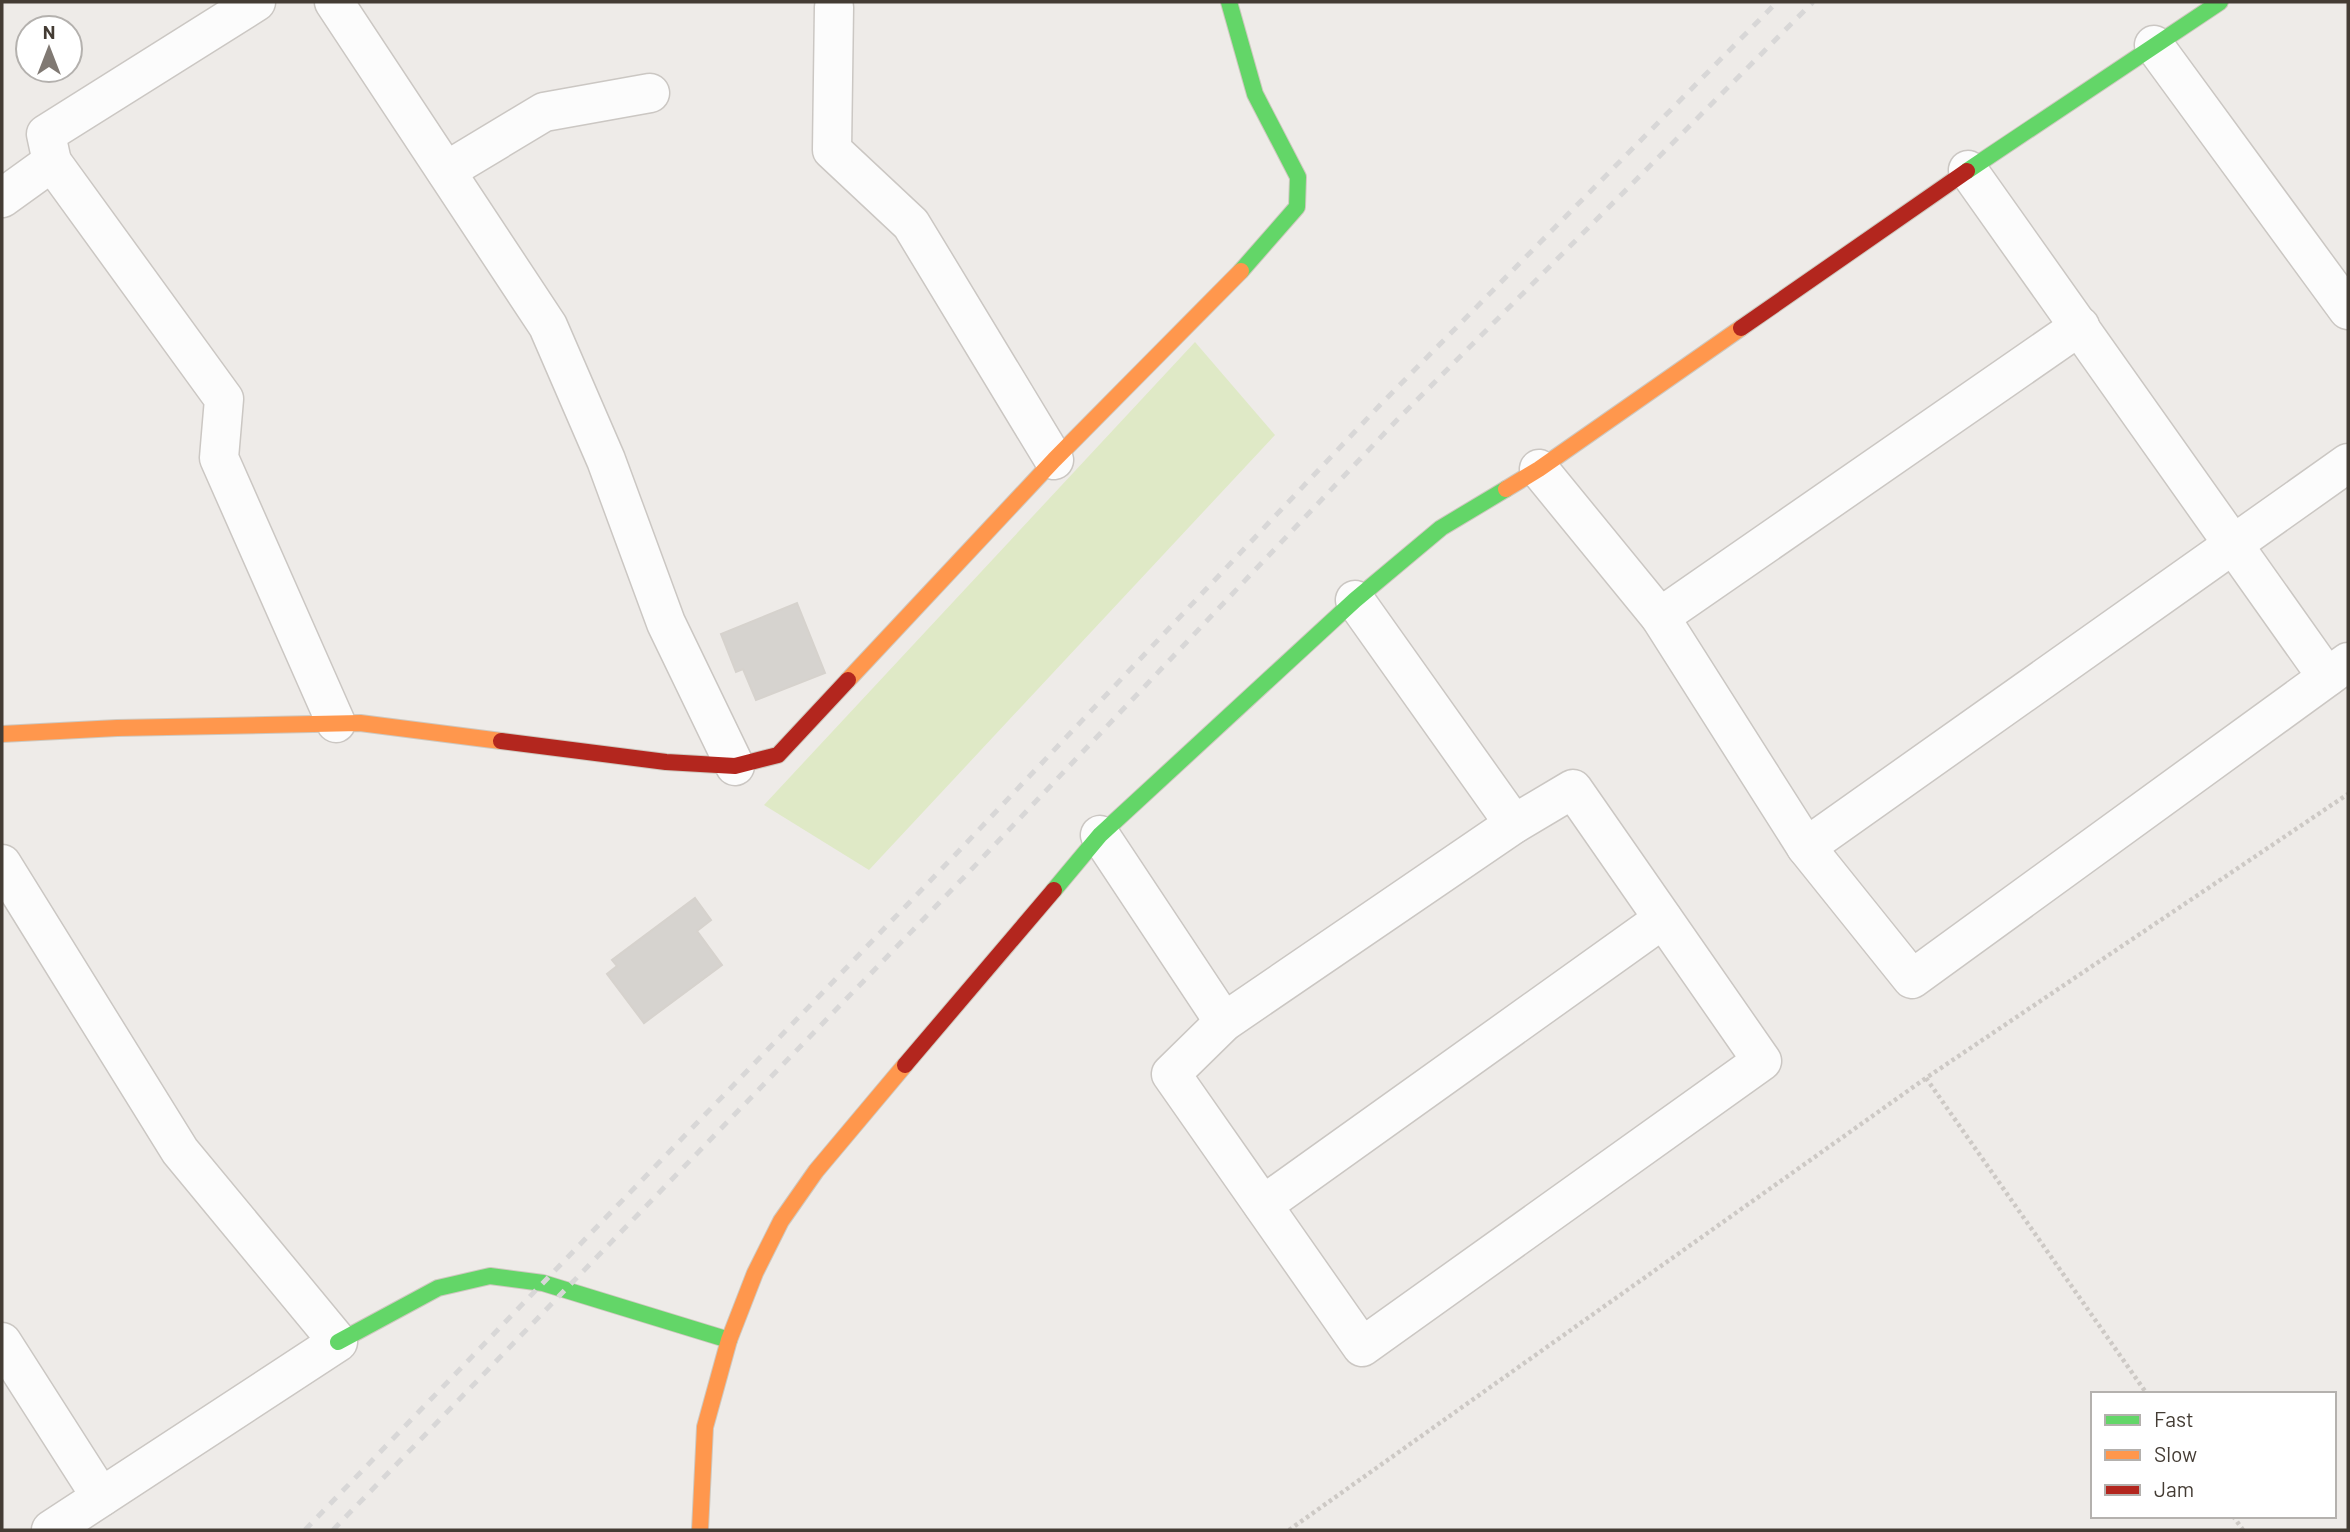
<svg xmlns="http://www.w3.org/2000/svg" width="2350" height="1532" font-family="Barlow,sans-serif">
<rect width="100%" height="100%" fill="#eeebe8"/>
<path fill="#dfe9c6" d="M1195 342 1275 435 869 870 764 805Z"/>
<g fill="#d6d3cf" stroke="#d6d2cd" stroke-width="2">
<path d="M797 603 825 673 756 700 743 669 736 672 721 634Z"/>
<path d="M695 898 711 920 697 931 722 965 644 1023 607 974 617 966 612 960Z"/>
</g>
<g fill="none" stroke-linecap="round" stroke-linejoin="round">
<g stroke="#cbc7c3" stroke-width="41">
<g id="street">
<path d="M334 2 548 326 606 460 666 623 735 766"/>
<path d="M834 7 832 150 911 224 1054 460"/>
<path d="M2154 45 2348 310"/>
<path d="M52 162 46 134 256 2"/>
<path d="M1968 170 2327 677"/>
<path d="M446 171 544 112 650 93"/>
<path d="M2 198 52 162 224 399 219 458 336 723"/>
<path d="M1539 469 1660 617 1806 847 1912 979 2348 662"/>
<path d="M1355 600 1514 824"/>
<path d="M1660 617 2080 326"/>
<path d="M1573 789 1762 1061 1362 1347 1171 1074 1224 1022 1514 824Z"/>
<path d="M1100 835 1224 1022"/>
<path d="M1806 847 2348 463"/>
<path d="M2 864 180 1151 338 1342 51 1530"/>
<path d="M1263 1205 1663 919"/>
<path d="M2 1342 101 1497"/>
</g>
</g>
<g stroke="#cec8bf" stroke-width="18">
<g id="fast">
<path d="M1229 2 1255 94 1298 177 1297 207 1241 271"/>
<path d="M1967 171 2220 2"/>
<path d="M1054 890 1100 835 1355 600 1441 528 1506 489"/>
<path d="M338 1342 438 1288 490 1276 543 1283 729 1340"/>
</g>
</g>
<g stroke="#cec8bf" stroke-width="18">
<g id="slow">
<path d="M1506 489 1539 469 1741 328"/>
<path d="M848 680 1054 460 1241 271"/>
<path d="M2 734 117 728 360 723 501 741"/>
<path d="M700 1530 705 1427 729 1340 755 1273 781 1221 816 1171 905 1065"/>
</g>
</g>
<g stroke="#cec8bf" stroke-width="18">
<g id="jam">
<path d="M1741 328 1967 171"/>
<path d="M501 741 666 762 735 766 778 755 848 680"/>
<path d="M905 1065 1054 890"/>
</g>
</g>
<g stroke="#cdc9c5" stroke-width="4.5" stroke-dasharray="3.5 3.5" stroke-linecap="butt">
<path d="M1926 1078 2147 1394"/>
<path d="M2233 1516 2243 1530"/>
<path d="M1289 1530 1926 1078 2348 794"/>
</g>
<use href="#street" stroke="#fcfcfc" stroke-width="38"/>
<use href="#fast" stroke="#63d668" stroke-width="16"/>
<use href="#slow" stroke="#ff974d" stroke-width="16"/>
<use href="#jam" stroke="#b3261e" stroke-width="16"/>
<g stroke="#d8d7d7" stroke-width="5" stroke-dasharray="9 9" stroke-linecap="butt">
<path d="M305 1530 955 855 1380 405 1777 2"/>
<path d="M333 1530 968 873 1397 420 1813 2"/>
</g>
</g>
<rect width="2350" height="1532" fill="none" stroke="#443c34" stroke-width="7"/>
<rect x="2091" y="1392" width="245" height="126" fill="#ffffff" stroke="#b4b1ae" stroke-width="2"/>
<rect x="2105" y="1415" width="35" height="10" fill="#63d668" stroke="#b4b1ae" stroke-width="2"/>
<text x="2154" y="1427" font-size="21" fill="#443c34">Fast</text>
<rect x="2105" y="1450" width="35" height="10" fill="#ff974d" stroke="#b4b1ae" stroke-width="2"/>
<text x="2154" y="1462" font-size="21" fill="#443c34">Slow</text>
<rect x="2105" y="1485" width="35" height="10" fill="#b3261e" stroke="#b4b1ae" stroke-width="2"/>
<text x="2154" y="1497" font-size="21" fill="#443c34">Jam</text>
<g transform="translate(49 49)"><circle r="33" fill="#ffffff" stroke="#b4b1ae" stroke-width="2"/>
<path d="M0-5L12 26L0 18L-12 26Z" fill="#807973"/>
<text y="-10" font-size="19" font-weight="bold" text-anchor="middle" fill="#443c34">N</text>
</g>
</svg>
